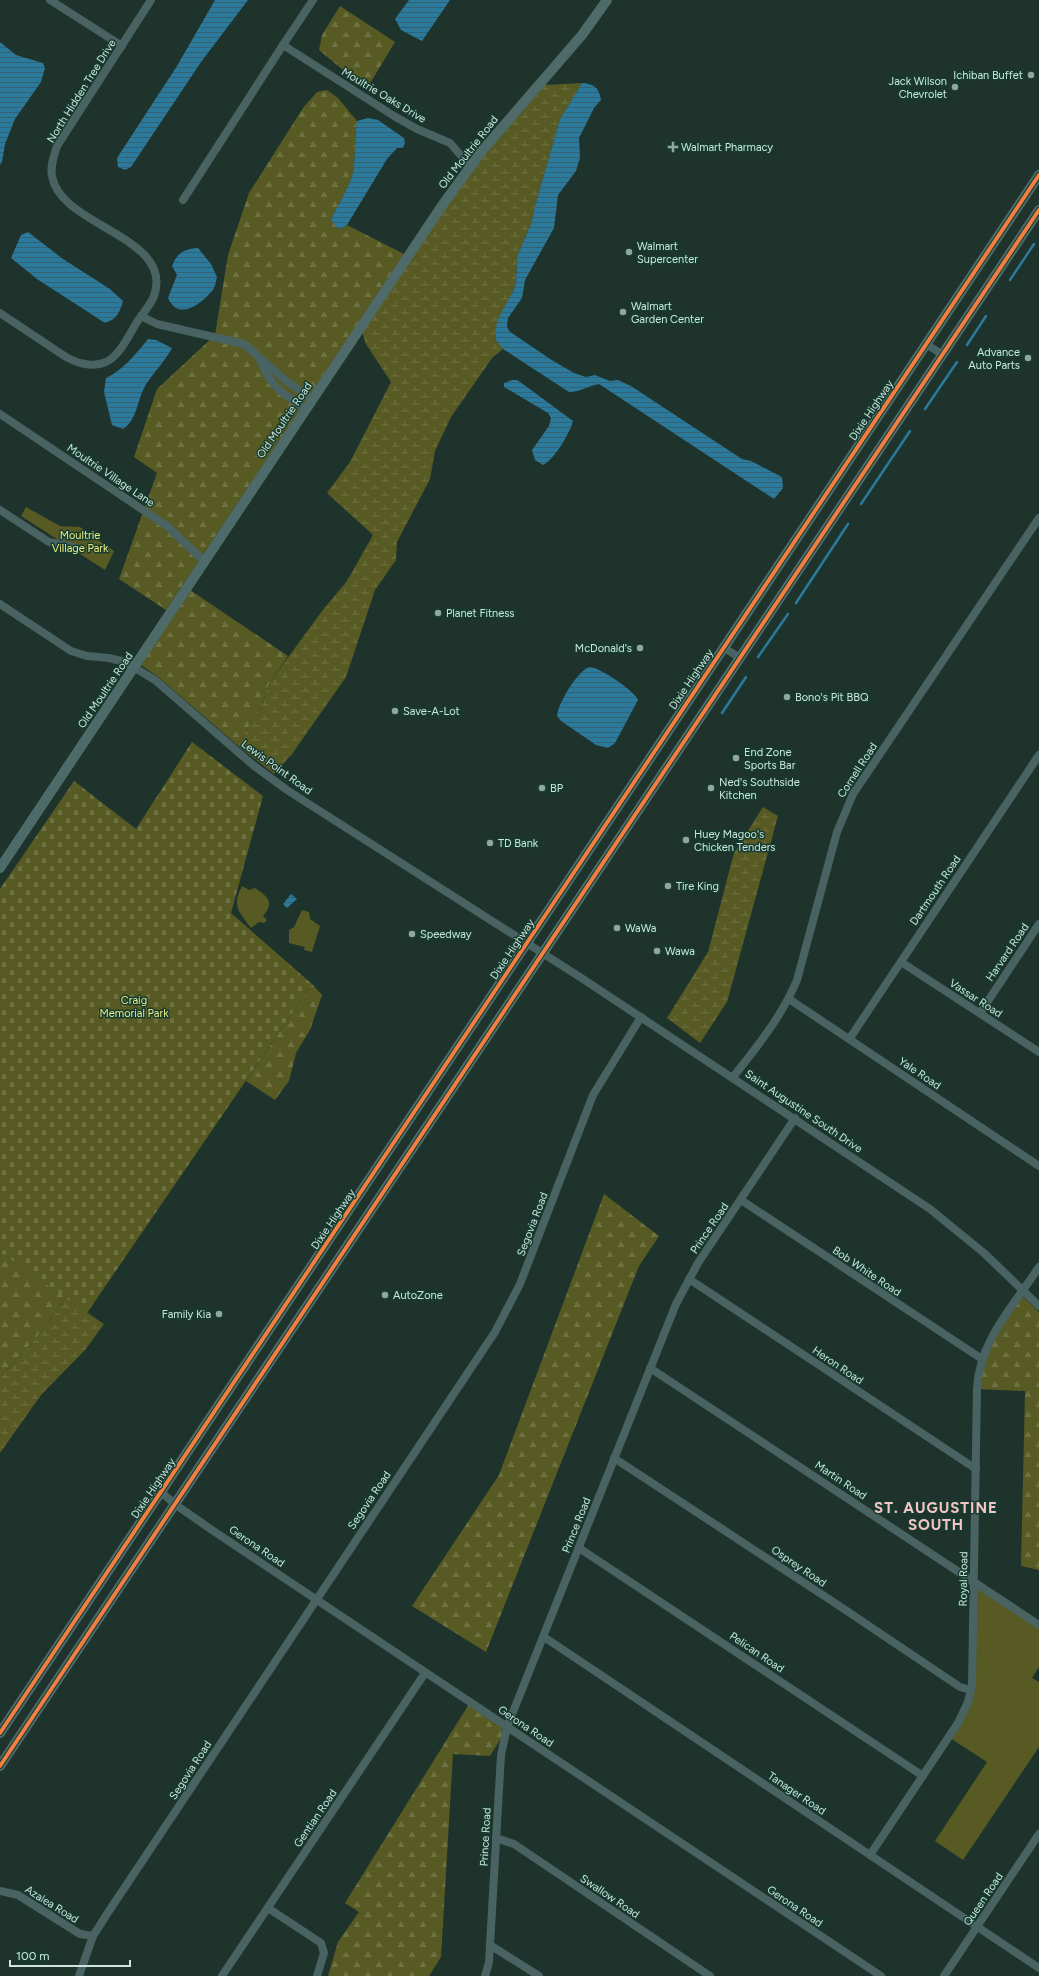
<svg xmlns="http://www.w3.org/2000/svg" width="1039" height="1976" font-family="Figtree,sans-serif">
<defs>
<pattern id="forest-firs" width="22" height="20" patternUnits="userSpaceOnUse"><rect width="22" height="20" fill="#575a23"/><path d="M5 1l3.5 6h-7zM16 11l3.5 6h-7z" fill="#6e7242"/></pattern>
<pattern id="wetland-marsh" width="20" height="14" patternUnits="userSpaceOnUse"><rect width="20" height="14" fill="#575a23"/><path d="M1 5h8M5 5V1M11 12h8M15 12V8" fill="none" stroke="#6e7242"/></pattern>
<pattern id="cemetery-stones" width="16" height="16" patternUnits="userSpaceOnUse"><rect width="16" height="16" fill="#575a23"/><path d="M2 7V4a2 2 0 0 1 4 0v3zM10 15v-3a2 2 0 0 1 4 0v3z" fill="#6e7242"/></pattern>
<pattern id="water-rules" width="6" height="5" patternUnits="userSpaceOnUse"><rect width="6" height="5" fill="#2b799b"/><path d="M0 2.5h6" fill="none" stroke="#346173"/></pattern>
</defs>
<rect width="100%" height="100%" fill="#1e332c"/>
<g fill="url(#forest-firs)">
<path d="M340 6 395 42 369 85 360 84 319 50 322 35Z"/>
<path d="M327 90 338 98 357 121C355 136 355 152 354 168 351 185 339 203 331 219L340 229 347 225 404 254 166 610 119 579 157 473 134 457 157 389 215 335 228 255 249 193 303 108 317 92Z"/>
<path d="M190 590 288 656 270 682 260 709 237 745 157 676 141 665Z"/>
<path d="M312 984 322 995 310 1030 296 1053 289 1081 275 1100 246 1081Z"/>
<path d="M604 1194 659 1236 639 1266 486 1652 412 1606 499 1475Z"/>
<path d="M0 1252 66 1298 37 1337 0 1377Z"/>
<path d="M1020 1294 1039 1312V1570L1021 1566 1025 1391 976 1389 981 1357Z"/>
<path d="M469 1704 508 1727 490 1756 453 1754 441 1957 429 1976H328L338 1942 359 1912 345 1903Z"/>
</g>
<g fill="url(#wetland-marsh)">
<path d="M582 83 560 119 537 199 531 224 517 257 516 283 495 332 496 340 503 349 492 358 451 417 435 451 430 479 397 542 396 560 375 590 346 677 292 754 274 774 237 745 260 709 270 682 322 611 347 581 373 535 327 493 350 462 391 382 366 344 362 332 444 209 484 155 545 85Z"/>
<path d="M763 807 778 816 727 1002 700 1043 667 1018 708 952 734 853Z"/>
<path d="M66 1298 104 1324 85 1350 41 1395 0 1453V1377L37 1337Z"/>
</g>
<path fill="url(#cemetery-stones)" d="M192 742 263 796 231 913 312 984 87 1313 0 1252V889L74 781 136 829Z"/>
<g fill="#575a23">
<path d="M26 507 60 526 80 527 114 551 105 570 21 516Z"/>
<path d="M242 886 249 890 255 888C268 897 275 902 263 916L267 920 264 923 259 922 251 928C238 910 232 907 242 886Z"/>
<path d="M302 910 309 912 310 919 320 926 312 952 304 950 305 947 289 943V930L294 927Z"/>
<path d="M973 1584 1039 1624V1667L1032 1678 1039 1682V1747L963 1860 935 1841 987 1762 950 1738 969 1692Z"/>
</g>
<g fill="url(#water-rules)">
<path d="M215 0H248L201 62 131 167 125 170 118 167 117 158 177 66Z"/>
<path d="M409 0H450L422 41 401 30 395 19Z"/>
<path d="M0 42 16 55 43 63 45 68 41 82 15 119 5 144 2 162 0 165Z"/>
<path d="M582 83C595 84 599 88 601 100L594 108 579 138 580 158 576 171 558 195 554 228 525 280 522 298 508 318 507 326 509 331 550 359 574 373 586 377 595 375 610 381 618 380 631 386 742 459 751 461 782 477 783 488 774 499 599 384C588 386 580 392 569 392L503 349 496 340 495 332 498 319 513 291 516 283 517 257 531 224 537 199 560 119Z"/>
<path d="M368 118 378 120 404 138 405 143 403 148H397L387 159 347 225 340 229 336 227 331 219C339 203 351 185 354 168 355 152 355 136 357 121Z"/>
<path d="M28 232 63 259 110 289 123 301C120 312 117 319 105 323L37 279 11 258 21 235Z"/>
<path d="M198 248 211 264 217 277C216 281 215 288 212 291 200 305 178 321 168 298L177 275 172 266C177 253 184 249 198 248Z"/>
<path d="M148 339 156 340 172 348C165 361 155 371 147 383 137 397 138 420 123 429L112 425 104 392 106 378C123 370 136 354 148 339Z"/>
<path d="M512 380H517L523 384 573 421C570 433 554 460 543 465L535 460 532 450 549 426 551 418 548 413 504 387V383Z"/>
<path d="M589 667C598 666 635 691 638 700L615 743 608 748 596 745 561 721 557 716C558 703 577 672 589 667Z"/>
<path d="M291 894 297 899 287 908 283 904Z"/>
</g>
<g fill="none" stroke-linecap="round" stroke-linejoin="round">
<g stroke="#2b799b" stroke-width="2.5">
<path d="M1010 280 1034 244"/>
<path d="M967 345 986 316"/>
<path d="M925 409 957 362"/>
<path d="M861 504 910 431"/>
<path d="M796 603 848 524"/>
<path d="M758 657 788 614"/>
<path d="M722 713 746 677"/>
</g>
<g stroke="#496262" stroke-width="8">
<path d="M50 0 122 46"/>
<path d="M283 45 313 0"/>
<path d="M183 200 283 45 394 116 417 129 450 143 470 166"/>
<path d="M0 313C21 327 42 341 63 355 75 363 92 368 106 362 121 355 130 332 139 319 144 312 151 304 154 296 175 236 60 227 52 176 50 166 54 156 57 146L151 0"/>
<path d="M141 316 157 324 244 344 285 380 312 399"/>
<path d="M926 344 943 355"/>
<path d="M260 360C272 389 281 392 306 409"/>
<path d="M0 414 167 526 204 561"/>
<path d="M0 510 49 542 74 547"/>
<path d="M0 604 71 651 87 656 109 658 125 662 155 680 253 765 287 790 583 979 930 1209 984 1253 1039 1306"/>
<path d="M723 647 740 658"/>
<path d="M901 962 1039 1052"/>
<path d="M789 999 1039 1166"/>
<path d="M980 1013 1039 924"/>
<path d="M850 1038 1039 755"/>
<path d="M733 1077C757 1047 782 1016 797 980L837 832 853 794 1039 518"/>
<path d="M741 1200 982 1359"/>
<path d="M689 1279 976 1469"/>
<path d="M650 1368 1039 1625"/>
<path d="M614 1458 838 1605 960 1687 971 1690"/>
<path d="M161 1492 176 1505 212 1530 881 1976"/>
<path d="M579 1548 923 1776"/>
<path d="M544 1637 1039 1968"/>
<path d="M496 1838 514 1844 710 1976"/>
<path d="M870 1855 958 1723 968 1702 972 1685 977 1389C979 1341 1014 1305 1039 1267"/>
<path d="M0 1891 18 1895 80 1934 93 1936"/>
<path d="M268 1908 321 1943 324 1953 317 1976"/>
<path d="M490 1945 539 1976"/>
<path d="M79 1976 93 1936 107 1914 495 1332 520 1284 593 1095 641 1017"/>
<path d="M222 1976 425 1673"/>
<path d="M485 1976 489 1962 501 1755 507 1727 676 1304 698 1263 795 1118"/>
<path d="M944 1976 1039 1834"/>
</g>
<g stroke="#4e6a69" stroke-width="10">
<path d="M0 868 441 207 481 152 582 35 607 0"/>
<path d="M0 1733 1039 175"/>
<path d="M0 1766 1039 210"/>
</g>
<g stroke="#153c30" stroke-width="6">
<g id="cycleway">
<path d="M0 1733 1039 175"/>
<path d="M0 1766 1039 210"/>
</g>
</g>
<use href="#cycleway" stroke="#f27e40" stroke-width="4"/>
</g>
<g fill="#91a69e" stroke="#153c30" stroke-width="1.5">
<circle cx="1031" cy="75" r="4"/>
<circle cx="955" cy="87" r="4"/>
<path d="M671 141h4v4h4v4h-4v4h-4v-4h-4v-4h4z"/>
<circle cx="629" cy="252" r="4"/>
<circle cx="623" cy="312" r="4"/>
<circle cx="1028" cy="358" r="4"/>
<circle cx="438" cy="613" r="4"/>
<circle cx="640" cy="648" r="4"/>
<circle cx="787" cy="697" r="4"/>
<circle cx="395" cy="711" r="4"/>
<circle cx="736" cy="758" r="4"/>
<circle cx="542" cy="788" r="4"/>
<circle cx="711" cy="788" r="4"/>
<circle cx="686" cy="840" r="4"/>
<circle cx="490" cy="843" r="4"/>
<circle cx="668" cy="886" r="4"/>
<circle cx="617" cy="928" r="4"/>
<circle cx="412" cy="934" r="4"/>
<circle cx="657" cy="951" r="4"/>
<circle cx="385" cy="1295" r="4"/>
<circle cx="219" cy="1314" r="4"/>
</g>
<g text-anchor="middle" stroke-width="3" stroke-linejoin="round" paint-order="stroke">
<g font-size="11" fill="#cfe4dc" stroke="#153c30" text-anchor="start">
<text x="1023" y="79" text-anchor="end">Ichiban Buffet</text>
<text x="947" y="85" text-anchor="end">Jack Wilson<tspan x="947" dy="13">Chevrolet</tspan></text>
<text x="681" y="151">Walmart Pharmacy</text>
<text x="637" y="250">Walmart<tspan x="637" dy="13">Supercenter</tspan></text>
<text x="631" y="310">Walmart<tspan x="631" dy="13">Garden Center</tspan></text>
<text x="1020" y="356" text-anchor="end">Advance<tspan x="1020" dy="13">Auto Parts</tspan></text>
<text x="446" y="617">Planet Fitness</text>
<text x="632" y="652" text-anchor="end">McDonald's</text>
<text x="795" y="701">Bono's Pit BBQ</text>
<text x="403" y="715">Save-A-Lot</text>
<text x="744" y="756">End Zone<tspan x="744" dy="13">Sports Bar</tspan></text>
<text x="719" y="786">Ned's Southside<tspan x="719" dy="13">Kitchen</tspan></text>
<text x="550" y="792">BP</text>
<text x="694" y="838">Huey Magoo's<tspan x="694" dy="13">Chicken Tenders</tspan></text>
<text x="498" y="847">TD Bank</text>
<text x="676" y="890">Tire King</text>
<text x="625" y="932">WaWa</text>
<text x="420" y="938">Speedway</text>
<text x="665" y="955">Wawa</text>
<text x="393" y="1299">AutoZone</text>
<text x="211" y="1318" text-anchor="end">Family Kia</text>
</g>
<g font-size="11" fill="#cfe4dc" stroke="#153c30">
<text transform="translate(81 91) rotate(-58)" y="4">North Hidden Tree Drive</text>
<text transform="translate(384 95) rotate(31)" y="4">Moultrie Oaks Drive</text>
<text transform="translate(468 152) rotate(-52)" y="4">Old Moultrie Road</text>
<text transform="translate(871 410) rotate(-56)" y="4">Dixie Highway</text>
<text transform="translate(284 420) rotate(-56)" y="4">Old Moultrie Road</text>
<text transform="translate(111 475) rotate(34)" y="4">Moultrie Village Lane</text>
<text transform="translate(691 679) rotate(-56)" y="4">Dixie Highway</text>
<text transform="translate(105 690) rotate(-56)" y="4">Old Moultrie Road</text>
<text transform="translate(277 767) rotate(36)" y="4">Lewis Point Road</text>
<text transform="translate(857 770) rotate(-57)" y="4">Cornell Road</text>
<text transform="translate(935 890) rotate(-56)" y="4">Dartmouth Road</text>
<text transform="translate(512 949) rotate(-56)" y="4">Dixie Highway</text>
<text transform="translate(1007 952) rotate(-56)" y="4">Harvard Road</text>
<text transform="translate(976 998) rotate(33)" y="4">Vassar Road</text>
<text transform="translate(920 1073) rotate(34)" y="4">Yale Road</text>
<text transform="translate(804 1111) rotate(34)" y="4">Saint Augustine South Drive</text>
<text transform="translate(333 1219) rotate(-56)" y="4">Dixie Highway</text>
<text transform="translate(532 1224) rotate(-69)" y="4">Segovia Road</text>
<text transform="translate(709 1228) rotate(-56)" y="4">Prince Road</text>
<text transform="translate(867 1271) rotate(34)" y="4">Bob White Road</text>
<text transform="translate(838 1365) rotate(34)" y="4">Heron Road</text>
<text transform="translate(841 1480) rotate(34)" y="4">Martin Road</text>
<text transform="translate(153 1488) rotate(-56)" y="4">Dixie Highway</text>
<text transform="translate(369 1500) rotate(-56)" y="4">Segovia Road</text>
<text transform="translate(576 1525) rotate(-68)" y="4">Prince Road</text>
<text transform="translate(257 1546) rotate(34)" y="4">Gerona Road</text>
<text transform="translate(799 1566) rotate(34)" y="4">Osprey Road</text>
<text transform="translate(963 1579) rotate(-89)" y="4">Royal Road</text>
<text transform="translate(757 1652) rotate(34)" y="4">Pelican Road</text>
<text transform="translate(526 1726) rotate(34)" y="4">Gerona Road</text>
<text transform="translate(190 1770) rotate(-57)" y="4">Segovia Road</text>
<text transform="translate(797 1793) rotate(34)" y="4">Tanager Road</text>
<text transform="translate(315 1818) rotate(-56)" y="4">Gentian Road</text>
<text transform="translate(485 1837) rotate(-87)" y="4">Prince Road</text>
<text transform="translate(610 1896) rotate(34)" y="4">Swallow Road</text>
<text transform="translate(983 1899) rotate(-56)" y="4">Queen Road</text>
<text transform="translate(52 1904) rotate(32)" y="4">Azalea Road</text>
<text transform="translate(795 1906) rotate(34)" y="4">Gerona Road</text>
</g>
<g font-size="11" fill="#eceb83" stroke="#153c30">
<text x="80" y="539">Moultrie<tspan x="80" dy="13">Village Park</tspan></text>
<text x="134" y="1004">Craig<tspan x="134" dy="13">Memorial Park</tspan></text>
</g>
<g font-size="15" font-weight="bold" letter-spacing="1" fill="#f7c3c4" stroke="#153c30">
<text x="936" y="1513">ST. AUGUSTINE<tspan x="936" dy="17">SOUTH</tspan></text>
</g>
</g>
<path d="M10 1960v6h120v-6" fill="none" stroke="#cfe4dc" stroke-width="2"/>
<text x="16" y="1960" font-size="12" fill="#cfe4dc" stroke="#153c30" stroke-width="3" paint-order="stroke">100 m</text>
</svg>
